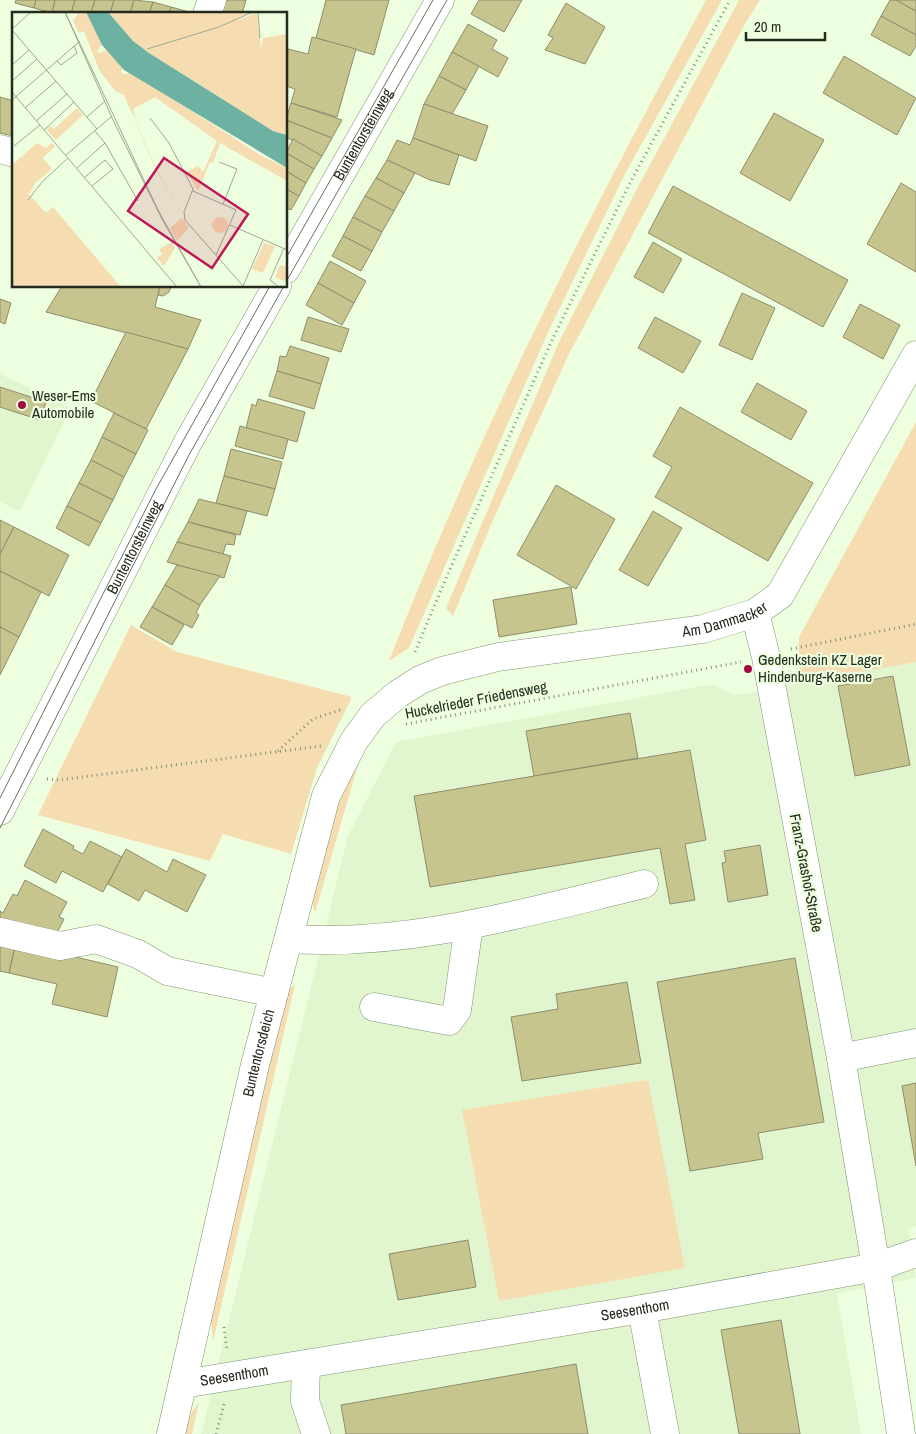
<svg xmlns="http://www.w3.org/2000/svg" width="916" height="1434" font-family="'Archivo Narrow',sans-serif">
<rect width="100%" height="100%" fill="#edffdf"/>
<g fill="#e1f6cf">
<path d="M0 374 71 408 20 511 0 502Z"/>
<path d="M916 662V1227L908 1229 916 1278 837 1294 861 1434H201L348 836 396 742 712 684 736 695Z"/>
</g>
<g fill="#f5ddb1">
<path d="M706 0H722L626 172 549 330 409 648 389 661C478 433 589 215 706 0Z"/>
<path d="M739 0H760L746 22 568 356 493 520 453 616 446 608 559 342 640 183Z"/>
<path d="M916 422V662L803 683 798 661 799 637Z"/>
<path d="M131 625 177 652 352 697 317 768 291 854 223 834 210 861 38 815Z"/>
<path d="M362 751 315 913 311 897 336 811Z"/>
<path d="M295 984 213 1342 210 1310 285 994Z"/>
<path d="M648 1080 685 1268 499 1301 462 1110Z"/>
<path d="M199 1402 192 1434H183L186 1421Z"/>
</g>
<g fill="#c7c58e" stroke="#8e8d6d">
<path d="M16 0H36L34 8 15 3Z"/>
<path d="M36 0H55L52 13 34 8Z"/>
<path d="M55 0H75L71 14 52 13Z"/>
<path d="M75 0H95L91 14H71Z"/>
<path d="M95 0H114L110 14H91Z"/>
<path d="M114 0H134L130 14H110Z"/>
<path d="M134 0 153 2 149 14H130Z"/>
<path d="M222 0H246L242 14 219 12Z"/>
<path d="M326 0H389L374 55 316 38Z"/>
<path d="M479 0H522L504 32 471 14Z"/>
<path d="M890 0H896L916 11V35L881 16Z"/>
<path d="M896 0H916V11Z"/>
<path d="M153 2 171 7 169 14H149Z"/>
<path d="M566 3 605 27 585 64 545 50 553 38 548 35Z"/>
<path d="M171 7 189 12V14H169Z"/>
<path d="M881 16 916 35V46L910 56 871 35Z"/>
<path d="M468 24 497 40 492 49 508 58 498 77 452 52Z"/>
<path d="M312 37 356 49 337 117 291 103 295 89 286 86 288 49 308 54Z"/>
<path d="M452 52 479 66 466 90 439 76Z"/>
<path d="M844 56 916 98 897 135 823 93Z"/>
<path d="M439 76 466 90 452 114 424 104Z"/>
<path d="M0 97 14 101V136L0 133Z"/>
<path d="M291 103 342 120 332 138 286 120Z"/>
<path d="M424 104 488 126 476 161 413 138Z"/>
<path d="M774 113 824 140 790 201 740 173Z"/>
<path d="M286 120 332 138 322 156 286 137Z"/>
<path d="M413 138 459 155 449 185 430 180 387 160 397 140 410 145Z"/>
<path d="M293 139 322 156 314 169 286 153Z"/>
<path d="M286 153 314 169 306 183 286 171Z"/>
<path d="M387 160 415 173 404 193 376 178Z"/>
<path d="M286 171 306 183 299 196 286 189Z"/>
<path d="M376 178 404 193 394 211 365 196Z"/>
<path d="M901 183 916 192V272L867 244Z"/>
<path d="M673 186 848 280 823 327 648 233Z"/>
<path d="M286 189 299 196 291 210 286 208Z"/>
<path d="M365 196 394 211 382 232 353 217Z"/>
<path d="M353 217 382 232 372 251 343 236Z"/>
<path d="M343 236 372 251 361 271 332 256Z"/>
<path d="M653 242 682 259 663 293 634 277Z"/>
<path d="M330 261 366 281 354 303 318 283Z"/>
<path d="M318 283 354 303 342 325 306 305Z"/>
<path d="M62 286H160L155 307 201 320 188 349 46 312Z"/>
<path d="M160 286H170L171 287 169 292 163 296 158 295Z"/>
<path d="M742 293 775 308 752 360 719 345Z"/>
<path d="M0 299 11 303 5 324 0 322Z"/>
<path d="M860 304 900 325 883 359 843 337Z"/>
<path d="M308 317 349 329 341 352 301 340Z"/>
<path d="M655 317 701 341 683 373 638 348Z"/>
<path d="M126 332 188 349 146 429 91 401Z"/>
<path d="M290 346 329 358 321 384 277 371 280 356 286 357Z"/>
<path d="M277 371 321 384 314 409 269 396Z"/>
<path d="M757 383 807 411 791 440 741 412Z"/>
<path d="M0 387 46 402 40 420 0 407Z"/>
<path d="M258 399 305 412 297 442 246 428 252 404 256 406Z"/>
<path d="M680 407 813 483 768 561 655 497 672 467 653 456Z"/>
<path d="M114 413 148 430 136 454 102 437Z"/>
<path d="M240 426 288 439 283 459 235 446Z"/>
<path d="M102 437 136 454 124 477 91 460Z"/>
<path d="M231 449 282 462 275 489 224 476Z"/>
<path d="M91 460 124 477 113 500 79 483Z"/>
<path d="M224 476 275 489 267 516 216 503Z"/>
<path d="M79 483 113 500 101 523 67 506Z"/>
<path d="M556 485 615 519 576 589 517 555Z"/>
<path d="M199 499 247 511 240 535 188 522Z"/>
<path d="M67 506 101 523 89 546 56 528Z"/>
<path d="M653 511 682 528 648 586 619 570Z"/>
<path d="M0 520 14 527 0 554Z"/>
<path d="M188 522 236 535 234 545 226 544 223 554 177 542Z"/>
<path d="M14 527 69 555 49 596 0 571V554Z"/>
<path d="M177 542 231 556 224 578 167 562Z"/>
<path d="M177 565 220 576 200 605 165 585Z"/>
<path d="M0 571 41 592 19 637 0 627Z"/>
<path d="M165 585 200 605 196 613 199 615 192 628 152 607Z"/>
<path d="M571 587 577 624 499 637 493 600Z"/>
<path d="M152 607 184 625 172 645 140 627Z"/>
<path d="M0 627 19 637 0 675Z"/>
<path d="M893 676 910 765 855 776 838 686Z"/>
<path d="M630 713 638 758 534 776 526 731Z"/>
<path d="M690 750 706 840 685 844 695 900 670 904 660 848 430 887 414 796Z"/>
<path d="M43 829 74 846 73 849 83 854 90 841 122 857 103 892 62 871 56 883 24 866Z"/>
<path d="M760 845 768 895 728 902 722 863 726 862 724 851Z"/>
<path d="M126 849 167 872 173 859 206 875 187 912 145 890 139 901 108 884Z"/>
<path d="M25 880 67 902 59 917 64 919 56 935 0 919V911L3 913 13 894 17 896Z"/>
<path d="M0 943 15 946 9 973 0 971Z"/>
<path d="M16 943 118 967 107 1017 52 1004 57 984 9 973Z"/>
<path d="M795 958 824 1122 758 1133 763 1159 690 1171 657 982Z"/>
<path d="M627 982 641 1063 522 1081 511 1017 558 1009 556 994Z"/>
<path d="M916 1083V1166L902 1086Z"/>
<path d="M468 1240 476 1287 398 1300 389 1254Z"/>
<path d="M781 1320 800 1434H739L721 1330Z"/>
<path d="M576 1364 588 1434H346L341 1405Z"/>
</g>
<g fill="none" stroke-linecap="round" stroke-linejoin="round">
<g stroke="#829275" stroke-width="29">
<g id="minor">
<path d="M207 14 212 0"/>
<path d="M0 149 14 153"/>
<path id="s1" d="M286 269 440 0"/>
<path id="s2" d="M0 811 188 442 277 286"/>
<path d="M0 932 60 946 96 939 138 954 167 971 274 993"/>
<path d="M289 939C410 947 527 912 644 884"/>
<path d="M374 1007 449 1021 457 1010 469 925"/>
<path d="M841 1058 916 1043"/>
<path d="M642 1309 665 1434"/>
<path d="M306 1364 305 1401 316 1434"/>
<path id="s3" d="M183 1384 642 1309 876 1267 841 1058 766 657 755 613"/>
<path id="s4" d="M171 1434 255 1065 326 796 354 741 373 715 398 694 420 680 442 671 498 657 703 629 755 613 780 595 916 355"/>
<path d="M901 1434 876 1267 916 1253"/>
</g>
</g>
<g stroke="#848f7a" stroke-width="3" stroke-dasharray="1 4" stroke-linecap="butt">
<path d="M791 649 916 624"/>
<path d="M415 652 447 576 553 338 632 179 730 0"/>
<path d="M406 724 741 662"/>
<path d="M278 751 313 719 343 709"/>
<path d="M47 779 59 780 321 746"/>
<path d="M224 1327 227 1351"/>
<path d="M216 1434 224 1404"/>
</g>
<use href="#minor" stroke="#fff" stroke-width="28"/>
<g stroke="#67715e" stroke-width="1">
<path d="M286 258 433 0"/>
<path d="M286 282 447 0"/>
<path d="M0 798 156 489 270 286"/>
<path d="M0 828 189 455 284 286"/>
</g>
</g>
<g fill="#a40a43" stroke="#edffdf" stroke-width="2">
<circle cx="22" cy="405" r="5"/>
<circle cx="748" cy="669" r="5"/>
</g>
<g text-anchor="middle" stroke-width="4.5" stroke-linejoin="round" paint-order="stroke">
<g font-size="15" fill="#242a1e" stroke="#edffdf">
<text dy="5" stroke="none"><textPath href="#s1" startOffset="155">Buntentorsteinweg</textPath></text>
<text dy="5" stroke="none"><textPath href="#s2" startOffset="296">Buntentorsteinweg</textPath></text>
<text dy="5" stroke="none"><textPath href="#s4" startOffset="1121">Am Dammacker</textPath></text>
<text transform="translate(476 700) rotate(-11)" y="5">Huckelrieder Friedensweg</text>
<text transform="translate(806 873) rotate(79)" y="5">Franz-Grashof-Straße</text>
<text dy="5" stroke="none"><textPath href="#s4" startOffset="391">Buntentorsdeich</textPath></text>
<text dy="5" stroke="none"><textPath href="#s3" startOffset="458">Seesenthom</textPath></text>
<text dy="5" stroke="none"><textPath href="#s3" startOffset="52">Seesenthom</textPath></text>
</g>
<g font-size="15" fill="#242a1e" stroke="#edffdf" text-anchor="start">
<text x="32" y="401">Weser-Ems<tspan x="32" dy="17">Automobile</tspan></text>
<text x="758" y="665">Gedenkstein KZ Lager<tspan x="758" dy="17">Hindenburg-Kaserne</tspan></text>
</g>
</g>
<g transform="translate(12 12)">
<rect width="275" height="275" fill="#edffdf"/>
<path d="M67 0H74L90 33 85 39 87 41 94 38 111 55 109 60 114 63 117 59 250 144 275 156V169L208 131 201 151 198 150 186 179 175 160 186 154 191 160 205 129 143 85 121 97 125 107 119 99 145 158 170 202 144 158 112 83 103 79 87 58 72 19 67 21 61 9ZM96 0H238L222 10 245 0 249 38 251 26 275 22V123L261 119 137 41 121 29ZM65 96 71 103 44 128 34 117 38 114 42 117ZM25 131 34 136 40 131 43 134 31 146 40 157 23 171 17 182 34 201 41 195 109 275H0V153ZM200 213a8 8 0 1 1 16 0a8 8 0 1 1-16 0ZM170 206 177 216 165 229 158 216ZM160 230 163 236 152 254 145 246 150 242 147 237ZM252 231 263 234 251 261 240 257ZM268 253 275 255V270L263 265Z" fill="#f5ddb1"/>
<path d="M74 0H96L121 29 137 41 261 119 275 123V156L112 58 90 33Z" fill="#6db1a3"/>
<path fill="none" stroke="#9daa92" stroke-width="1" d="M53 0 146 198 189 275M53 0 101 108 151 209 189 275M246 0 248 26M0 17 19 0M0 18 85 117M135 37 207 15 241 0M45 49 49 53 65 41 62 34M0 53 17 38M0 69 25 47M0 80 165 275M0 88 68 29M13 96 44 69M75 105 93 89M138 106 157 131 181 177 172 200 173 208 232 275M24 109 55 82M32 118 62 90M83 119 93 131 126 189M2 134 28 113M54 143 99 105M207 150 225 157 211 192M65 156 93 131M73 165 93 148 101 157 80 174M181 179 224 198 204 243M16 188 31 169 56 146M218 213 275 238M231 274 251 228M267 275 258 268 272 236"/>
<path fill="#c2185b" fill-opacity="0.15" stroke="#c2185b" stroke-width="2.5" d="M152 146 236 202 200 256 116 199Z"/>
<rect width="275" height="275" fill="none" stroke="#242a1e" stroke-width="2.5"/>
</g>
<path d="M746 32v8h79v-8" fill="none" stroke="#242a1e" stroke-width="2.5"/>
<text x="754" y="32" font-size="15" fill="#242a1e" stroke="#edffdf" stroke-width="4" paint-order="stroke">20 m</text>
</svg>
